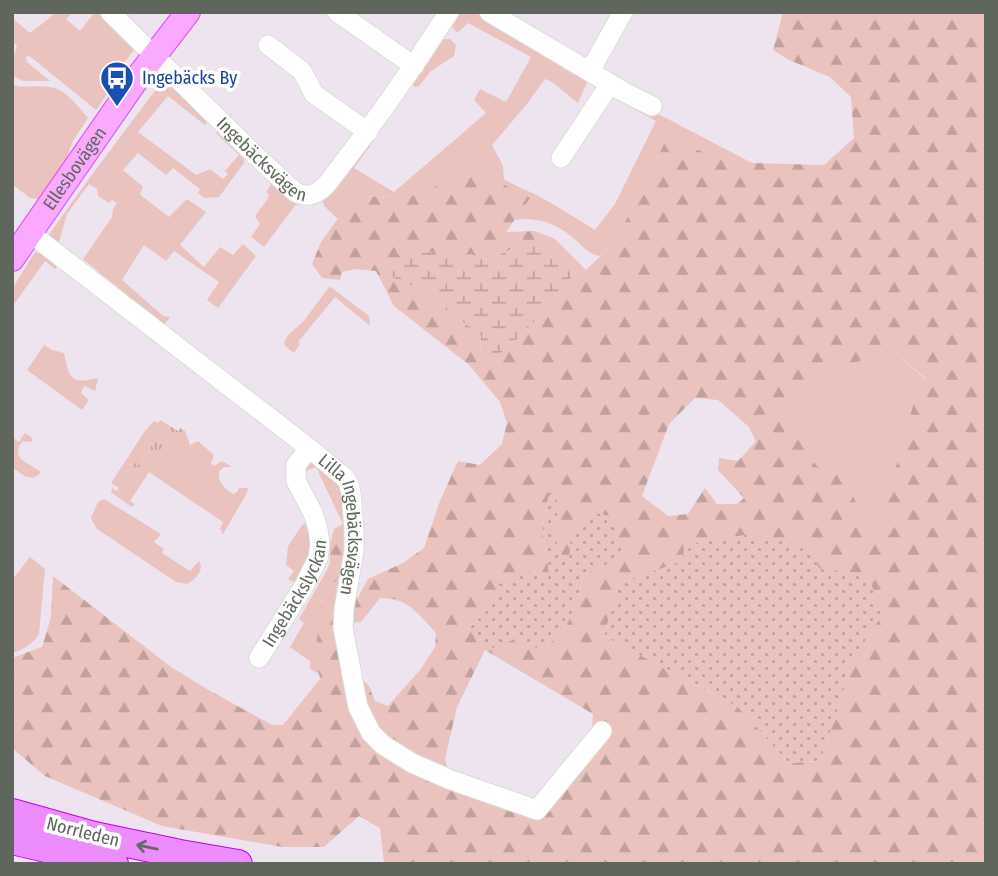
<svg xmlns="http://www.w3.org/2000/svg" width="998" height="876" font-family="'Fira Sans Condensed',sans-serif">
<defs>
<pattern id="forest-firs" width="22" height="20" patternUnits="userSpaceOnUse" patternTransform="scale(1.75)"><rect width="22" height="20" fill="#eac2be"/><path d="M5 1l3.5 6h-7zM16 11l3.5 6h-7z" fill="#c1a19e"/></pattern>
<pattern id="wetland-marsh" width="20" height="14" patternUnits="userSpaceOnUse" patternTransform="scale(1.75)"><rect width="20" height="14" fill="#eac2be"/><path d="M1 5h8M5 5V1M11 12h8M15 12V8" fill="none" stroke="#c1a19e"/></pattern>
<pattern id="park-tufts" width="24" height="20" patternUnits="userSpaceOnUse" patternTransform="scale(1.75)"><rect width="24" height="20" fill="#eac2be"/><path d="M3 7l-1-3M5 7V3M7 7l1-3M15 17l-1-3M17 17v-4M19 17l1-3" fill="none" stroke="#c1a19e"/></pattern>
<pattern id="garden-dots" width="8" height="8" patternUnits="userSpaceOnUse" patternTransform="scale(1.75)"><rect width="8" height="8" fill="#eac2be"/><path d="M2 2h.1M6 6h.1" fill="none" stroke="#c1a19e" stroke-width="1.8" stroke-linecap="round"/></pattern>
</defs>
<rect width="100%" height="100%" fill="#eee4f0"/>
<g fill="#eac2be">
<path d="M54 12H73L66 19 80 31 95 12H101L134 41 136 47 124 63 127 66 96 110 31 57 28 56 26 57 27 62 50 81H23L12 75V63L17 45 12 42V18L30 33 51 17Z"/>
<path d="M461 12 482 14 589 78 578 103 552 82 545 79 527 104 492 145 503 166 504 179C516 187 528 190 540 197 559 207 577 219 595 230L615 204 656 121 634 109 635 105 664 117 752 163 709 155 668 136 615 242 600 256C590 255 584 248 577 241 559 225 539 216 515 220L529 199 477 171 408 197 354 196 338 219 325 207 322 201 324 198 368 145H371L354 168 394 192 486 113 474 100 480 89 506 102 531 57 468 23 457 33 452 27V22Z"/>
<path d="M445 39H450L456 45 454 56 431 71 419 86 415 87 411 84 439 41Z"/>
<path d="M163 80 168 81 208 119 205 125 168 96 138 132 196 175 210 169 223 179 228 174 225 171 239 155 216 133V127L244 155V163L219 197 204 198 198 193 200 189 173 168 166 175 138 153 123 170 143 187 140 194 143 197 169 217 187 199 206 212 180 245 204 267 220 247 233 255 243 244 256 256 218 308 207 300 219 282 174 251 166 261 144 245 122 280 163 316 170 317 164 325 83 259 112 217 113 209 117 203 112 200 109 203 98 196 97 189 89 184 67 214 59 242 57 244 47 237 91 176Z"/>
<path d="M12 85C27 89 45 83 59 90 70 95 80 109 88 118L73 141 65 162 38 199 30 198 12 184Z"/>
<path d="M272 183 297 203 264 247 251 237 260 224 255 216 267 200 269 194 266 192Z"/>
<path d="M35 252 43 254 58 266 55 269 45 261 12 307V289Z"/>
<path d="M329 287 332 288 369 316 370 324 369 325 335 297 298 342 300 344 294 353 285 346 284 342 289 334 303 322Z"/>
<path d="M44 345 52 350 64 353C69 378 71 385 98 378L95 391 84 386 81 393 89 400 82 410 27 370Z"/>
<path d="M894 351 925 379 913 405 880 524 864 523 856 502 843 477 817 466 783 414 819 377 870 357Z"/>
<path d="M154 421 159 423 150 441 152 445 139 466 134 463 119 488 111 483 145 431Z"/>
<path d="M25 433 31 437 33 441 30 442 23 441 19 446 18 455 22 460 41 472C32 484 22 474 12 467V437L19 442Z"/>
<path d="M198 441 214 455 211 464 214 466 222 461 232 467H225L220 470C216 481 224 488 233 494L237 492 239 488H248L247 493 223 534 221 533 222 531 220 529 223 522 149 472 130 501 135 504 132 507 111 492 112 488 121 494 131 485 144 465H149L156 453 170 454 191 448 190 445Z"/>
<path d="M312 461 340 486 351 526 343 524 316 467 304 472 306 463Z"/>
<path d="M104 499 161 534 154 542 164 549 162 553 190 571 199 561C205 570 195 580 187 584L176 582 97 529 91 518 98 502Z"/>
<path d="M306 523 308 524 314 548 297 582H294L288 579 294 571 286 565 288 546 303 524Z"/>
<path d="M30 557 45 569 39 634C33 644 23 650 12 653V580Z"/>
<path d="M327 570V581H335L346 577 315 652 320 675 309 668 311 662 290 647 304 623 299 619Z"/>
</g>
<g fill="url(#forest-firs)" fill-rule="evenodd">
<path d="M783 12H986V864H386L384 863 380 828 359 816 324 847H282L162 826 45 776 12 748V658L42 647 51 617 53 576 171 667 207 689 272 725H283L320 679 315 653 322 605 358 597 368 579 403 563 424 548 440 501 458 461 480 465 502 444 507 423 500 402 469 365 394 306 376 271 354 269 342 272 340 280 322 278 312 264 321 242 354 196 408 197 477 171 530 198 506 232 535 231 555 239 586 270 615 242 668 136 709 155 752 163 824 165 854 138 851 97 830 77 789 60 773 50ZM529 241 577 269C553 305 522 336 488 364L480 354 481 335 442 307 422 290 408 252H428L454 256 470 254 488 260ZM894 351 925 378 913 405 880 524 864 523 856 502 843 477 817 466 784 414 819 377 870 357ZM695 398 718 400 749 427 756 441 738 461 719 458 718 470 744 498 737 504H717L705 488 688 514 668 516 642 496 669 424ZM550 491 556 496 558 510 555 532 558 548 562 559 622 557 582 576 579 599 562 634 539 650 521 637 468 629 495 602 549 573 542 525ZM684 561 881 615 851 662 841 700 820 761 789 763 738 707 604 636 619 583ZM380 598C409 598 418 614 436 633L435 647 421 669 388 706 375 701 369 686 351 668 342 623 361 622ZM485 650 593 714 590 762 538 819 454 792 445 759 457 707Z"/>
<path d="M343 524 351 526 346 577 330 584 327 581V570L330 563V544L334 529Z"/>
</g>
<path fill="url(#wetland-marsh)" d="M529 241 547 246 577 269C553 305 522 336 488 364L480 354 481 335 442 307 422 290 390 276V267L408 251 428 252 454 256 470 254 488 260Z"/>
<path fill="url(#park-tufts)" d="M160 420 178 431 180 428 185 431 191 448 175 457 170 454 166 460 156 454 149 465 144 466 131 486 121 494 117 491 134 463 140 465 152 445 150 441Z"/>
<g fill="url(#garden-dots)">
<path d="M550 491 556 495 558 510 555 532 558 548 562 559 569 558 572 529 589 512 611 516 622 546V557L582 576 579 599 562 634 539 650 521 637 490 649 468 629 495 602 497 585 530 571 549 573 542 525Z"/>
<path d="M744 535 805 546 820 569 868 574 882 615 851 662 841 700 820 761 789 763 738 707 604 636 619 583 683 561 684 545Z"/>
</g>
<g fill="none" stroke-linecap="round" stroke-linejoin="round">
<g stroke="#d8ded7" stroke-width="21">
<g id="minor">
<path id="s1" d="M110 12 255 155 295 192C308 199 318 194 327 184 371 128 411 71 449 12"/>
<path d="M337 12 414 66"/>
<path d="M489 12 624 92 652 106"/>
<path d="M268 45 302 71 314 94 368 132"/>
<path d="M590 71 623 12"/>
<path d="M561 158 610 84"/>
<path id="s2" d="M30 233 309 448 344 477 348 482 351 492 354 529V551L344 609 343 628 358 707 371 733 383 745 412 763 451 780 537 810 602 731"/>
<path id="s3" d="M259 658 304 586 318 558 320 544 318 529 313 513 296 481V465L309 448"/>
</g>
</g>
<g stroke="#dd4eff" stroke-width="26">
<g id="major">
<path id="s4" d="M12 259 141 73 188 12"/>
</g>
</g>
<g stroke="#be00f4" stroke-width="30">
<g id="highway">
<path d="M12 813 94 836 180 854 238 864"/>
<path d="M12 840 114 864"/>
</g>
</g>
<use href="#minor" stroke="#fff" stroke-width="19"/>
<use href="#major" stroke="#f9aaff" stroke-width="24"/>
<use href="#highway" stroke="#ec8cff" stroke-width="28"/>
</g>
<defs><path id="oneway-shaft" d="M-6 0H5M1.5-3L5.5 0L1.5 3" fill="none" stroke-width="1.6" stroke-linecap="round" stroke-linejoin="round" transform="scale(1.75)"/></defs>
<use stroke="#666864" href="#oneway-shaft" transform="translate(147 847) rotate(-168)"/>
<defs>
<g id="bus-pin" transform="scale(1.75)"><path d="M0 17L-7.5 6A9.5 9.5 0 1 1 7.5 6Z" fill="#1a4fb4" stroke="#fff"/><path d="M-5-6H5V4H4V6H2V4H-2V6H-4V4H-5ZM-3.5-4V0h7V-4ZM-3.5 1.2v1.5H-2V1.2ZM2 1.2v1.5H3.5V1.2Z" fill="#fff"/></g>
</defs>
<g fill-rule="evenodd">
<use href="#bus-pin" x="117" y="78"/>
</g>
<g text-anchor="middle" stroke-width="7" stroke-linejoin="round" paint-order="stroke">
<g font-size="18" fill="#164399" stroke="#fff" text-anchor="start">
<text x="142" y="84">Ingebäcks By</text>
</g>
<g font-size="18" fill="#5f665c" stroke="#fff">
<text dy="6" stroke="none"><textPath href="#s1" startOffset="212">Ingebäcksvägen</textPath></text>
<text dy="6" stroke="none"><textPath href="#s4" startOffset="110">Ellesbovägen</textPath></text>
<text dy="6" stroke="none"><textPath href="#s2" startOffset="443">Lilla Ingebäcksvägen</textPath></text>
<text dy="6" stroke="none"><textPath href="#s3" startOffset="75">Ingebäckslyckan</textPath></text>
<text transform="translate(83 832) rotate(14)" y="6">Norrleden</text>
</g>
</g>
<rect width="998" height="876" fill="none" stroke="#5f665c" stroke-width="28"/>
</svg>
